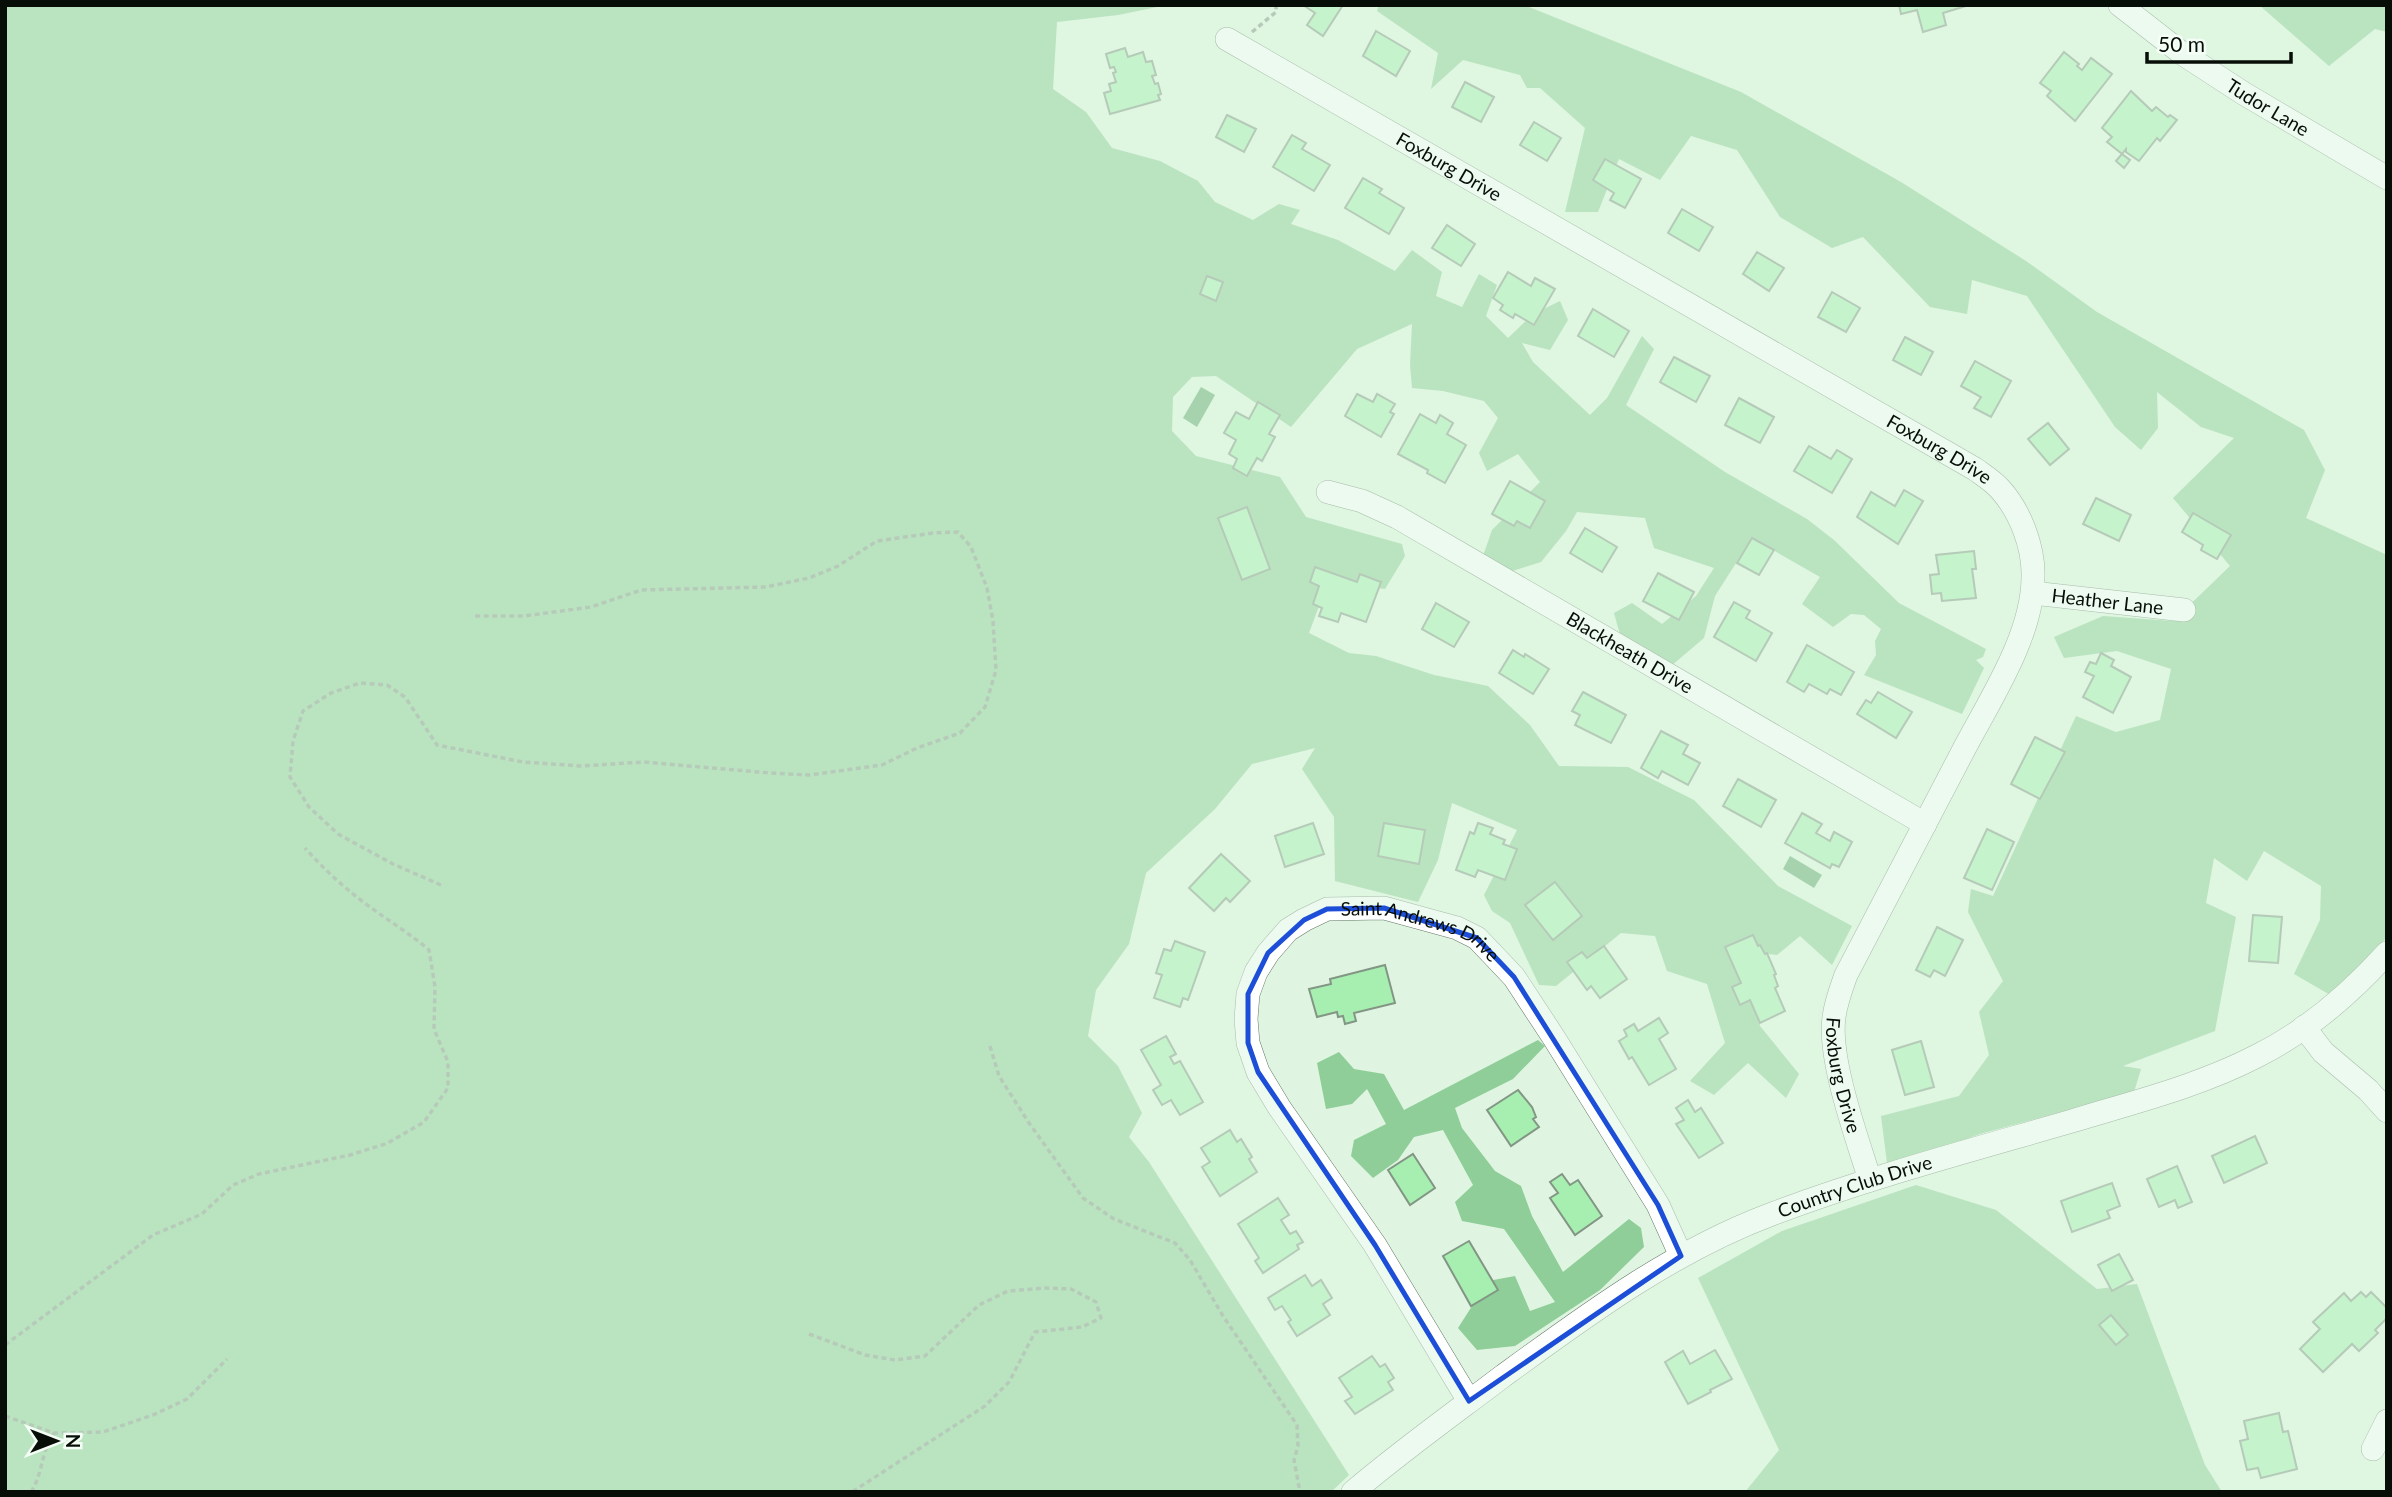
<svg xmlns="http://www.w3.org/2000/svg" width="2392" height="1497" font-family="Lato,sans-serif">
<rect width="100%" height="100%" fill="#dff5e1"/>
<g fill="#8fce98">
<path d="M5 5H1167L1118 15 1057 22 1053 89 1086 112 1112 148 1160 161 1198 181 1215 202 1253 220 1279 204 1300 210 1291 224 1338 240 1395 271 1412 250 1442 272 1436 296 1462 307 1479 274 1497 285 1486 316 1508 338 1533 314 1560 301 1568 320 1550 350 1522 343 1533 362 1590 415 1607 398 1642 336 1654 349 1626 405 1725 472 1807 519 1834 540 1899 603 1986 649 1983 657 1976 660 1984 668 1962 714 1864 675 1876 655 1875 641 1881 629 1864 615 1851 614 1833 627 1802 604 1820 577 1752 538 1715 596 1704 638 1671 666 1621 638 1614 613 1632 603 1662 624 1696 596 1714 568 1654 548 1645 518 1577 512 1566 531 1541 562 1506 573 1483 556 1492 530 1540 482 1518 454 1487 471 1479 453 1498 418 1484 401 1443 391 1412 388 1410 365 1412 324 1357 349 1291 427 1216 376 1192 377 1173 397 1172 431 1196 456 1280 477 1306 517 1402 544 1405 556 1385 589 1328 582 1309 633 1349 653 1376 656 1434 675 1488 686 1530 725 1559 766 1628 767 1694 800 1778 886 1852 926 1832 965 1800 936 1777 955 1744 951 1760 1026 1799 1074 1786 1098 1748 1063 1714 1095 1690 1081 1725 1043 1707 984 1667 971 1655 936 1621 933 1556 986 1539 985 1510 923 1492 911 1484 895 1517 830 1452 803 1438 860 1418 902 1335 881 1334 817 1302 769 1315 748 1252 764 1215 809 1146 873 1129 944 1096 990 1088 1036 1118 1066 1142 1113 1129 1137 1149 1162 1349 1475 1331 1492H5Z"/>
<path d="M1379 5H1524L1741 92 1901 182 2026 261 2097 312 2304 430 2325 470 2306 518 2387 555V937L2332 996 2294 974 2320 920 2321 886 2264 851 2247 881 2214 858 2206 903 2236 917 2215 1031 2123 1066 2141 1069 2134 1092 1980 1134 1927 1154 1887 1163 1881 1116 1959 1096 1989 1055 1979 1012 2003 981 1968 912 1971 889 1993 896 2076 716 2116 732 2160 720 2171 669 2117 651 2064 658 2054 637 2103 616 2173 621 2230 566 2173 498 2234 438 2201 427 2157 392 2158 428 2141 450 2115 427 2027 296 1972 280 1967 314 1930 307 1863 237 1832 248 1780 217 1737 150 1691 136 1660 180 1619 159 1598 212H1565L1585 128 1540 88H1527L1520 75 1463 60 1431 89 1438 53 1377 11Z"/>
<path d="M2259 5H2387V32L2375 29 2329 66Z"/>
<path d="M1538 1040 1545 1046 1513 1079 1455 1108 1462 1128 1495 1171 1521 1186 1532 1216 1563 1272 1629 1219 1641 1228 1644 1247 1600 1290 1515 1346 1477 1350 1458 1328 1488 1281 1515 1276 1530 1311 1555 1302 1504 1229 1462 1221 1455 1202 1473 1185 1443 1130 1414 1137 1398 1160 1373 1178 1351 1156 1354 1140 1386 1124 1367 1089 1352 1104 1326 1109 1317 1063 1339 1052 1354 1069 1384 1074 1404 1110Z"/>
<path d="M1916 1185 1996 1210 2097 1289 2137 1284 2205 1465 2222 1492H1745L1779 1450 1698 1278 1782 1231Z"/>
</g>
<g fill="#62a86d">
<path d="M1201 387 1215 395 1197 427 1183 418Z"/>
<path d="M1790 856 1822 875 1814 888 1783 869Z"/>
</g>
<g fill="#a6efb0" stroke="#839685" stroke-width="2">
<path d="M1303 5H1343L1323 36 1307 25 1315 13Z"/>
<path d="M1899 5H1966V6L1943 13 1946 25 1923 32 1917 10 1901 14Z"/>
<path d="M1376 31 1410 51 1396 76 1363 56Z"/>
<path d="M1125 48 1128 57 1143 52 1146 62 1152 61 1156 75 1152 76 1155 84 1158 83 1161 94 1158 95 1160 100 1110 114 1104 93 1111 91 1109 84 1116 82 1113 73 1116 72 1114 67 1110 68 1106 54Z"/>
<path d="M2064 52 2079 64 2077 66 2082 70 2091 58 2112 74 2075 121 2047 96 2051 91 2040 83Z"/>
<path d="M1465 82 1494 97 1481 122 1452 107Z"/>
<path d="M2131 91 2152 111 2156 107 2168 117 2170 115 2177 120 2160 141 2157 138 2139 161 2126 152V149L2122 154 2130 160 2124 168 2116 161 2122 154 2107 142 2112 137 2102 128Z"/>
<path d="M1227 115 1256 129 1244 152 1216 137Z"/>
<path d="M1534 122 1561 138 1547 161 1520 145Z"/>
<path d="M1292 135 1306 143 1302 149 1330 165 1314 191 1273 167Z"/>
<path d="M1605 159 1641 179 1625 208 1610 200 1614 193 1593 180Z"/>
<path d="M1363 178 1382 189 1379 193 1404 208 1389 234 1345 208Z"/>
<path d="M1682 209 1713 227 1699 251 1668 233Z"/>
<path d="M1447 225 1475 244 1461 266 1432 248Z"/>
<path d="M1757 252 1784 268 1769 291 1743 274Z"/>
<path d="M1508 272 1531 286 1535 278 1555 289 1534 325 1515 314 1513 318 1500 310 1503 305 1493 298Z"/>
<path d="M1207 276 1223 282 1216 301 1200 294Z"/>
<path d="M1832 292 1860 308 1846 332 1818 317Z"/>
<path d="M1593 309 1629 331 1614 357 1578 336Z"/>
<path d="M1905 337 1933 352 1921 375 1893 360Z"/>
<path d="M1674 357 1710 376 1696 402 1660 382Z"/>
<path d="M1975 361 2011 381 1991 417 1974 408 1981 397 1961 386Z"/>
<path d="M1357 394 1373 402 1377 394 1395 404 1390 412 1394 414 1381 437 1345 416Z"/>
<path d="M1739 398 1774 417 1760 443 1725 425Z"/>
<path d="M1258 402 1280 415 1269 434 1275 437 1262 461 1257 458 1247 476 1233 468 1237 459 1229 454 1236 440 1224 433 1236 412 1249 419Z"/>
<path d="M1420 414 1436 423 1440 415 1453 423 1447 434 1466 445 1445 483 1427 473 1428 470 1398 454Z"/>
<path d="M2048 423 2069 449 2050 465 2028 439Z"/>
<path d="M1809 446 1831 459 1837 450 1852 459 1832 493 1794 471Z"/>
<path d="M1510 481 1545 501 1530 528 1517 521 1514 526 1492 514Z"/>
<path d="M1904 490 1923 501 1898 544 1857 517 1871 492 1895 506Z"/>
<path d="M2096 498 2131 515 2119 541 2083 524Z"/>
<path d="M1247 507 1270 569 1242 580 1218 518Z"/>
<path d="M2193 513 2231 535 2217 559 2201 550 2203 545 2182 532Z"/>
<path d="M1585 528 1617 547 1602 572 1570 553Z"/>
<path d="M1752 538 1774 550 1759 575 1737 563Z"/>
<path d="M1974 551 1976 569H1972L1976 598 1942 601 1941 593 1932 594 1930 575 1939 574 1936 555Z"/>
<path d="M1315 567 1357 582 1360 574 1381 582 1366 622 1341 613 1338 622 1319 616 1322 608 1313 604 1319 586 1310 582Z"/>
<path d="M1658 573 1694 592 1679 620 1643 601Z"/>
<path d="M1734 602 1750 611 1746 618 1772 633 1756 661 1714 637Z"/>
<path d="M1436 603 1469 622 1454 647 1422 629Z"/>
<path d="M1807 645 1854 672 1841 695 1830 689 1827 694 1809 684 1804 692 1787 682Z"/>
<path d="M1513 650 1524 657 1525 654 1549 669 1533 694 1499 673Z"/>
<path d="M2101 653 2114 660 2111 666 2131 677 2113 713 2083 697 2094 676 2085 672 2090 662 2096 664Z"/>
<path d="M1583 692 1626 715 1611 743 1575 725 1580 715 1572 711Z"/>
<path d="M1878 692 1912 712 1896 738 1857 714 1866 700 1871 703Z"/>
<path d="M1661 731 1688 745 1683 754 1700 763 1688 785 1662 771 1658 778 1641 768Z"/>
<path d="M2035 737 2065 752 2040 799 2011 784Z"/>
<path d="M1738 779 1776 800 1761 827 1723 806Z"/>
<path d="M1802 813 1822 824 1816 833 1830 841 1834 832 1852 842 1839 867 1832 864 1830 868 1785 843Z"/>
<path d="M1313 823 1324 854 1285 867 1275 836Z"/>
<path d="M1384 823 1425 830 1419 864 1378 856Z"/>
<path d="M1478 823 1493 828 1490 834 1505 840 1503 844 1517 849 1505 880 1478 870 1475 877 1456 870 1470 832 1474 834Z"/>
<path d="M1987 829 2014 842 1992 890 1964 878Z"/>
<path d="M1221 854 1250 881 1230 902 1226 898 1214 911 1189 888Z"/>
<path d="M1555 882 1582 916 1553 940 1525 905Z"/>
<path d="M2253 915 2282 917 2278 963 2249 961Z"/>
<path d="M1937 927 1963 940 1945 976 1934 970 1930 977 1916 970Z"/>
<path d="M1753 935 1758 946 1760 945 1765 954 1767 953 1776 974 1774 975 1778 986 1775 988 1785 1011 1760 1023 1750 1000 1740 1005 1732 987 1741 983 1725 947Z"/>
<path d="M1175 941 1205 952 1188 1000 1183 998 1180 1007 1154 998 1162 975 1156 973 1164 949 1171 951Z"/>
<path d="M1604 946 1627 979 1600 998 1591 986 1587 990 1567 962 1582 952 1587 958Z"/>
<path d="M1385 965 1395 1003 1354 1013 1356 1021 1345 1024 1343 1016 1338 1017 1337 1012 1317 1017 1309 989 1331 984 1330 979Z"/>
<path d="M1659 1018 1668 1033 1659 1039 1676 1069 1649 1085 1632 1057 1629 1059 1619 1041 1627 1036 1624 1030 1634 1024 1638 1031Z"/>
<path d="M1166 1036 1176 1054 1170 1057 1174 1064 1180 1061 1203 1102 1180 1115 1171 1100 1162 1105 1153 1090 1161 1085 1141 1050Z"/>
<path d="M1921 1041 1934 1087 1905 1095 1892 1050Z"/>
<path d="M1518 1090 1532 1107 1536 1117 1533 1119 1539 1127 1511 1146 1487 1110Z"/>
<path d="M1688 1100 1695 1112 1701 1108 1723 1143 1699 1158 1676 1124 1684 1120 1676 1108Z"/>
<path d="M1230 1130 1237 1142 1241 1139 1252 1157 1249 1159 1257 1172 1220 1196 1202 1167 1210 1162 1201 1148Z"/>
<path d="M2255 1136 2267 1163 2224 1183 2212 1156Z"/>
<path d="M1413 1154 1435 1188 1410 1205 1388 1170Z"/>
<path d="M2177 1166 2192 1202 2178 1208 2175 1200 2159 1207 2147 1179Z"/>
<path d="M1562 1174 1570 1185 1578 1180 1602 1216 1575 1235 1550 1198 1558 1193 1550 1182Z"/>
<path d="M2112 1183 2120 1206 2107 1211 2110 1218 2072 1232 2061 1201Z"/>
<path d="M1278 1198 1289 1215 1281 1220 1290 1234 1296 1231 1303 1242 1297 1245 1299 1249 1263 1273 1255 1261 1259 1258 1238 1224Z"/>
<path d="M1469 1241 1498 1290 1471 1306 1443 1256Z"/>
<path d="M2119 1254 2133 1280 2112 1291 2098 1265Z"/>
<path d="M1305 1275 1312 1286 1321 1280 1332 1298 1323 1304 1330 1315 1297 1336 1288 1322 1291 1320 1282 1306 1275 1310 1268 1298Z"/>
<path d="M2361 1292 2366 1297 2371 1292 2387 1308V1318L2375 1330 2378 1333 2359 1351 2352 1344 2323 1372 2300 1349 2320 1329 2313 1322 2344 1293 2351 1301Z"/>
<path d="M2111 1315 2128 1335 2116 1345 2099 1325Z"/>
<path d="M1715 1350 1732 1379 1710 1390 1711 1392 1688 1404 1665 1362 1683 1351 1690 1364Z"/>
<path d="M1372 1356 1380 1367 1385 1364 1394 1378 1388 1382 1393 1390 1355 1414 1345 1401 1352 1397 1339 1378Z"/>
<path d="M2279 1413 2283 1432 2288 1431 2297 1469 2261 1478 2258 1468 2247 1470 2240 1441 2248 1439 2244 1421Z"/>
</g>
<g fill="none" stroke-linecap="round" stroke-linejoin="round">
<g stroke="#667968" stroke-width="24">
<g id="minor">
<path id="s1" d="M2120 5 2183 54 2243 93 2387 178"/>
<path id="s2" d="M1227 39 1975 469C1983 475 1993 481 2000 489 2020 511 2034 547 2033 577 2033 636 1989 701 1962 753 1924 827 1884 901 1846 975 1841 989 1836 1002 1834 1017 1828 1059 1857 1138 1870 1180"/>
<path id="s3" d="M1328 492 1362 501 1397 517 1925 824"/>
<path id="s4" d="M2033 593 2184 610"/>
<path d="M2304 1027 2323 1052 2368 1090 2387 1111"/>
<path id="s5" d="M1469 1401 1375 1245 1279 1107 1258 1072 1248 1043 1246 1019 1248 994 1256 972 1268 953 1288 930 1304 920 1327 909 1384 908 1457 928 1477 938 1514 977 1554 1038 1658 1205 1681 1256"/>
<path d="M2373 1449 2387 1421"/>
<path id="s6" d="M1353 1492C1401 1451 1453 1414 1503 1376 1588 1314 1673 1251 1772 1214 1870 1177 1972 1150 2072 1121 2134 1102 2199 1086 2257 1056 2307 1031 2350 994 2387 953"/>
</g>
</g>
<g stroke="#869687" stroke-width="3.5" stroke-dasharray="5 3.5" stroke-linecap="butt">
<path d="M1252 32 1276 12V5"/>
<path d="M441 885 393 864 338 834 309 807 290 777 293 741 303 711 331 693 360 683 387 685 405 697 437 745 523 762 581 766 644 762 770 773 809 775 882 765 917 748 960 733 985 707 996 670 993 621 987 588 971 547 958 532 933 533 877 541 838 566 809 578 766 587 641 590 591 607 524 616H472"/>
<path d="M990 1046 999 1076 1029 1123 1083 1198 1114 1219 1175 1243 1190 1260 1223 1316 1297 1425 1298 1446 1294 1460 1300 1492"/>
<path d="M809 1334 865 1355 895 1360 925 1356 979 1305 1008 1291 1045 1288 1071 1289 1096 1302 1101 1318 1082 1327 1035 1332 1009 1382 985 1406 852 1492"/>
<path d="M5 1345 153 1235 202 1214 233 1185 259 1174 350 1155 388 1143 424 1122 448 1088V1062L434 1029 435 987 429 950C408 932 384 918 362 901 341 885 323 868 305 848"/>
<path d="M5 1416 54 1433 103 1432 153 1415 187 1399 227 1359"/>
<path d="M31 1492C43 1474 41 1451 54 1433"/>
</g>
<use href="#minor" stroke="#fff" stroke-width="23"/>
</g>
<path d="M0 0H2392V1497H0ZM1384 908 1477 938 1514 977 1658 1205 1681 1256 1469 1401 1375 1245 1258 1072 1248 1043V994L1268 953 1304 920 1327 909Z" fill="#dff5e1" fill-opacity=".55" fill-rule="evenodd"/>
<path fill="none" stroke="#1d4ed8" stroke-width="5" stroke-linejoin="round" d="M1384 908 1477 938 1514 977 1658 1205 1681 1256 1469 1401 1375 1245 1258 1072 1248 1043V994L1268 953 1304 920 1327 909Z"/>
<g text-anchor="middle" stroke-width="6" stroke-linejoin="round" paint-order="stroke">
<g font-size="19" fill="#070e08" stroke="#f5fef6">
<text dy="7" stroke="none"><textPath href="#s1" startOffset="180">Tudor Lane</textPath></text>
<text dy="7" stroke="none"><textPath href="#s2" startOffset="256">Foxburg Drive</textPath></text>
<text dy="7" stroke="none"><textPath href="#s2" startOffset="822">Foxburg Drive</textPath></text>
<text dy="7" stroke="none"><textPath href="#s4" startOffset="75">Heather Lane</textPath></text>
<text dy="7" stroke="none"><textPath href="#s3" startOffset="343">Blackheath Drive</textPath></text>
<text dy="7" stroke="none"><textPath href="#s5" startOffset="690">Saint Andrews Drive</textPath></text>
<text dy="7" stroke="none"><textPath href="#s2" startOffset="1536">Foxburg Drive</textPath></text>
<text dy="7" stroke="none"><textPath href="#s6" startOffset="592">Country Club Drive</textPath></text>
</g>
</g>
<rect width="2392" height="1497" fill="none" stroke="#070e08" stroke-width="14"/>
<g transform="translate(56 1441) rotate(90)" stroke="#f5fef6" stroke-width="5" paint-order="stroke">
<path d="M0-5L12 26L0 18L-12 26Z" fill="#070e08"/>
<text y="-10" font-size="19" font-weight="bold" text-anchor="middle" fill="#070e08">N</text>
</g>
<path d="M2147 52v10h144v-10" fill="none" stroke="#070e08" stroke-width="3.5"/>
<text x="2158" y="52" font-size="21" fill="#070e08" stroke="#f5fef6" stroke-width="5" paint-order="stroke">50 m</text>
</svg>
